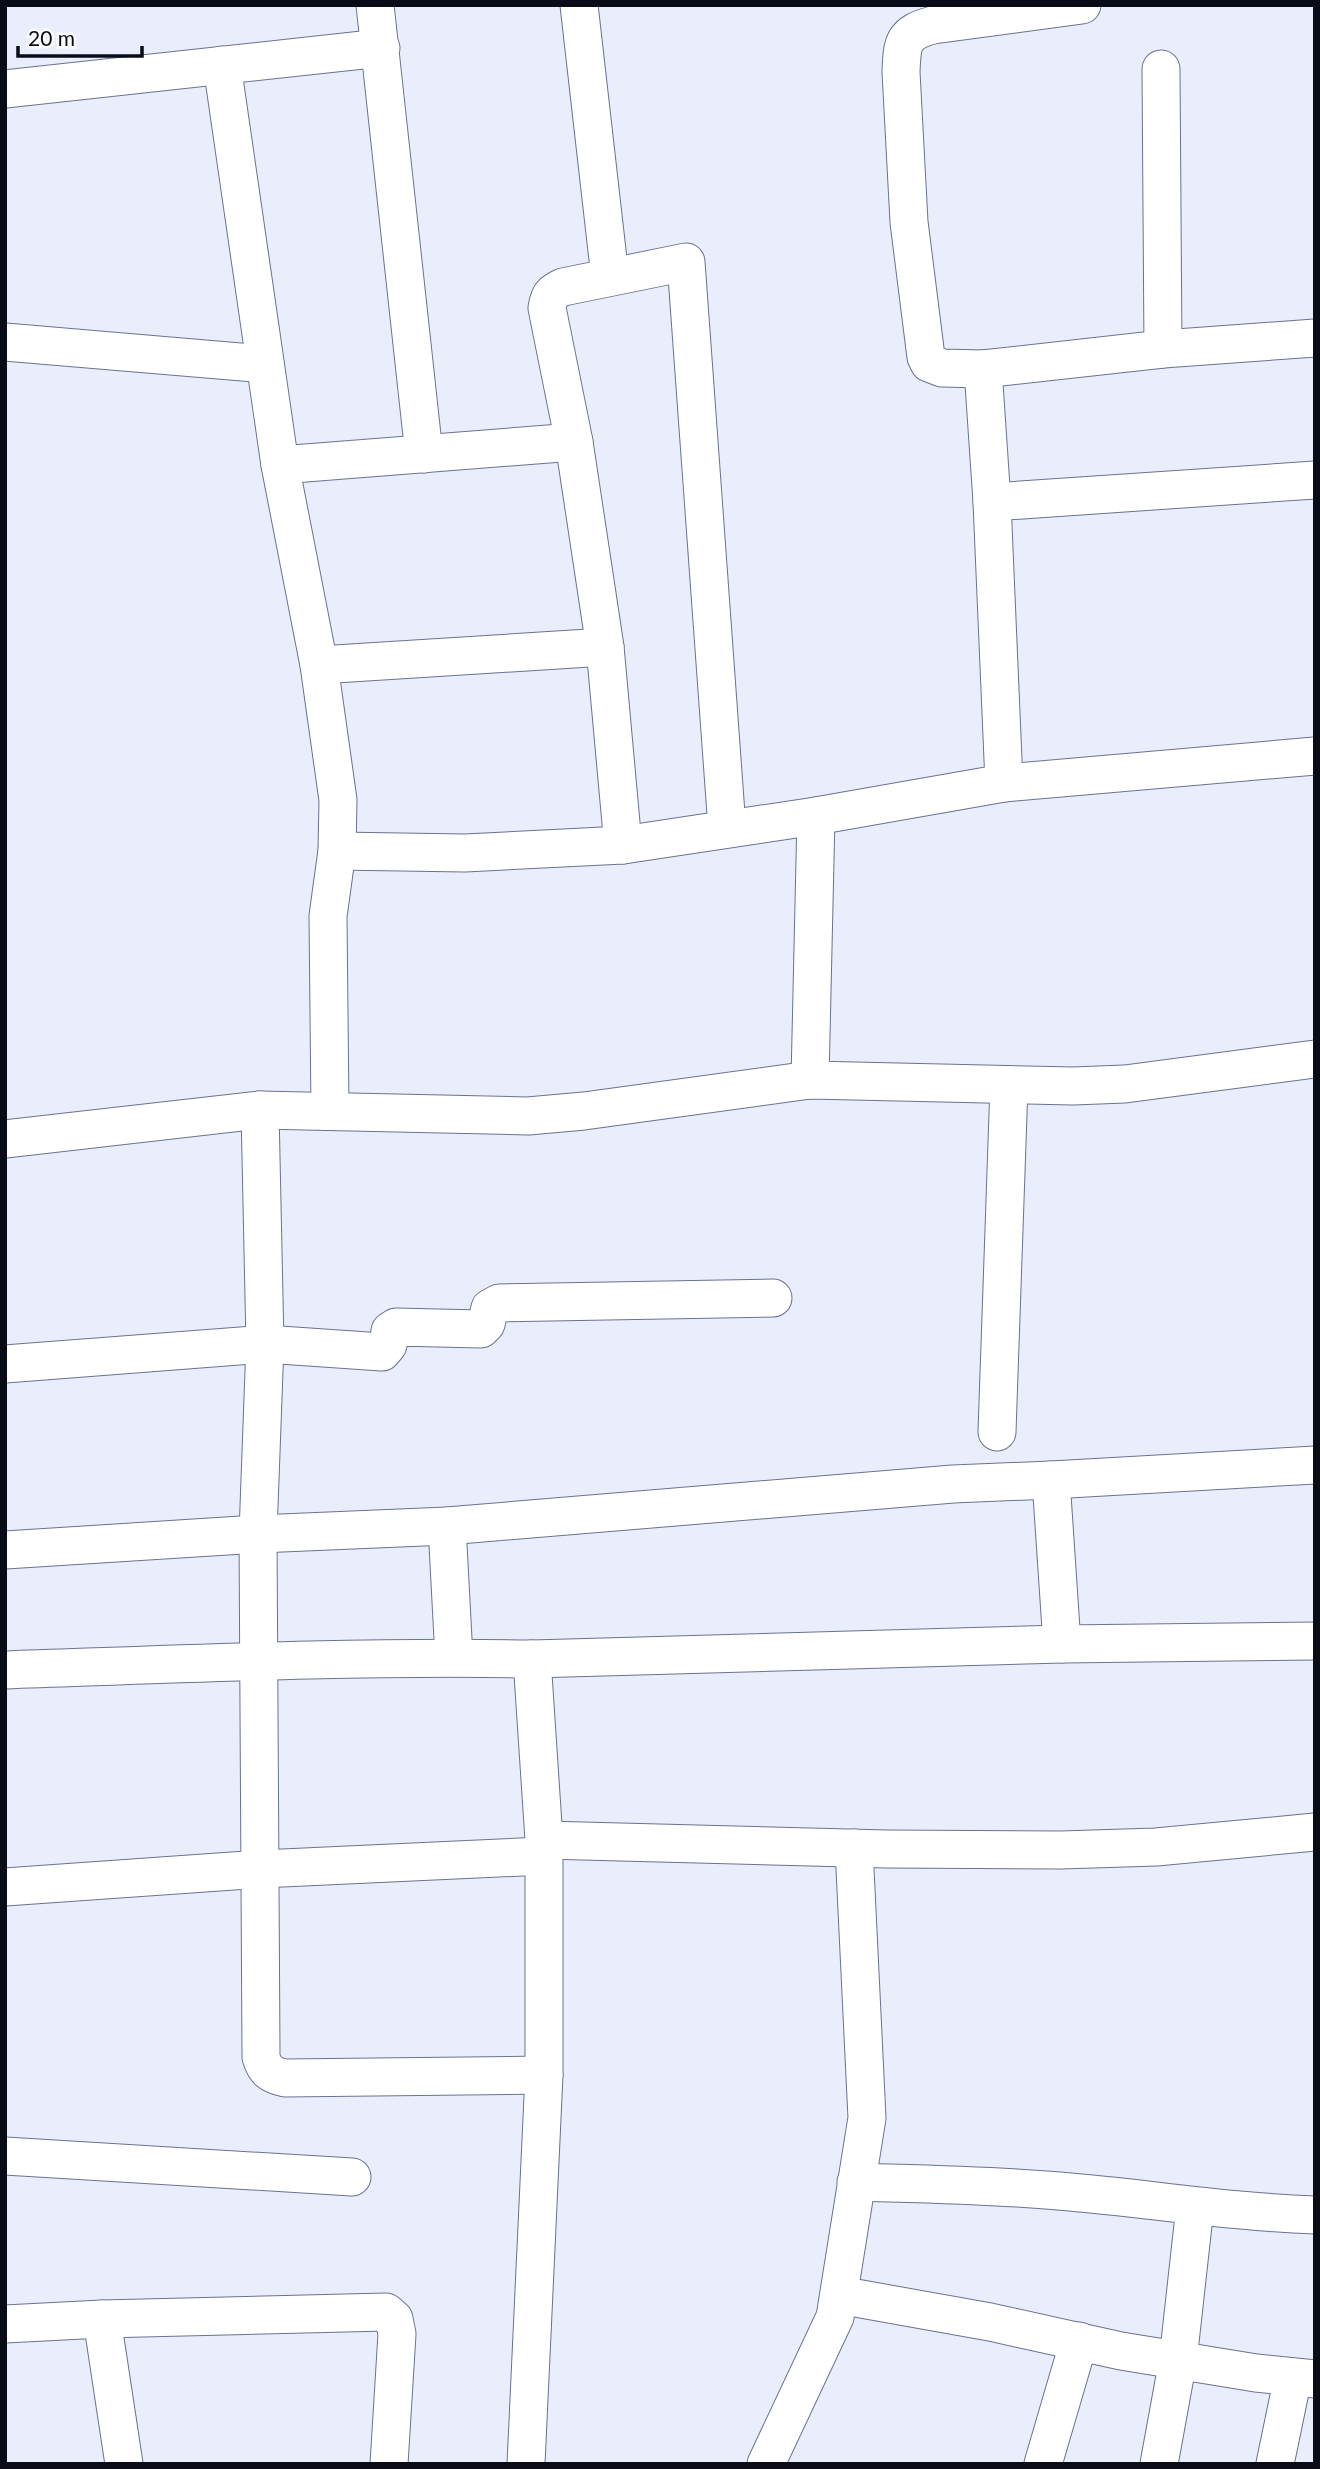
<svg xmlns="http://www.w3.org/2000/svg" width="1320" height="2469" font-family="Lato,sans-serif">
<rect width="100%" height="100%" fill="#eaeefc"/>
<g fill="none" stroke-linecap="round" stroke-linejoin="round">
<g stroke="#697290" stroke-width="39">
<g id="street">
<path d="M375 5 424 454"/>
<path d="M579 5 610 277"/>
<path d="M1082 5 933 25C903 33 902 42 901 72L909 222 926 357 929 363 942 368 983 369 1163 349 1315 338"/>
<path d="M222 65 280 465 319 665 338 800 337 851 328 916 330 1111"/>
<path d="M1161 69 1163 349"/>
<path d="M5 89 381 48"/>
<path d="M5 342 265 364"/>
<path d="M983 369 992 502 1004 783"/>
<path d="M280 465 574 442"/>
<path d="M992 502 1315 480"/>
<path d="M319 665 605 647"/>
<path d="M623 845 605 647 574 442 547 308C549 295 552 292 563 287L686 262 727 828"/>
<path d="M337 851 465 853 623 845 816 816 1004 783 1315 756"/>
<path d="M810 1080 816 816"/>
<path d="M260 1110 265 1344 258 1534 261 2057C265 2071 271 2075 285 2078L544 2075"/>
<path d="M5 1139 260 1110 528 1116 584 1111 810 1080 1073 1086 1125 1084 1315 1059"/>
<path d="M5 1364 265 1344 382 1352 388 1345 390 1331 396 1327 481 1329 486 1324 490 1308 499 1303 773 1298"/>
<path d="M997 1432 1009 1085"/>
<path d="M1051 1480 1062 1644"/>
<path d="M447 1526 454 1658"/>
<path d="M5 1550 258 1534 447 1526 953 1484 1051 1480 1315 1465"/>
<path d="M5 1670C181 1664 356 1656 532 1659L1062 1644 1315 1641"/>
<path d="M544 1840 887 1849 1061 1850 1156 1847 1315 1832"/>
<path d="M5 1887 261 1869 543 1856"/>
<path d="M5 2156 352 2177"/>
<path d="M856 2182C924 2184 992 2185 1059 2191 1145 2198 1228 2212 1315 2215"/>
<path d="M839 2295 990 2322 1121 2351 1256 2373 1315 2379"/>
<path d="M102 2319 124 2464"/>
<path d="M5 2324 102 2319 386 2312 394 2319 397 2334 389 2464"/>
<path d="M526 2464 544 2075V1840L532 1659"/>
<path d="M766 2464 835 2317 867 2118 854 1848"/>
<path d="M1043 2464 1079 2341"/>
<path d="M1159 2464 1178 2360 1195 2207"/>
<path d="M1275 2464 1293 2377"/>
</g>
</g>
<use href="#street" stroke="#fff" stroke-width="37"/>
</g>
<rect width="1320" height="2469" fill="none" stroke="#090c17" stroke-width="14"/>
<path d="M18 46v10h124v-10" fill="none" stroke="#090c17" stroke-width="3.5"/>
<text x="28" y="46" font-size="21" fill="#090c17" stroke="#fcfcfc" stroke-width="5" paint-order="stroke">20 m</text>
</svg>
